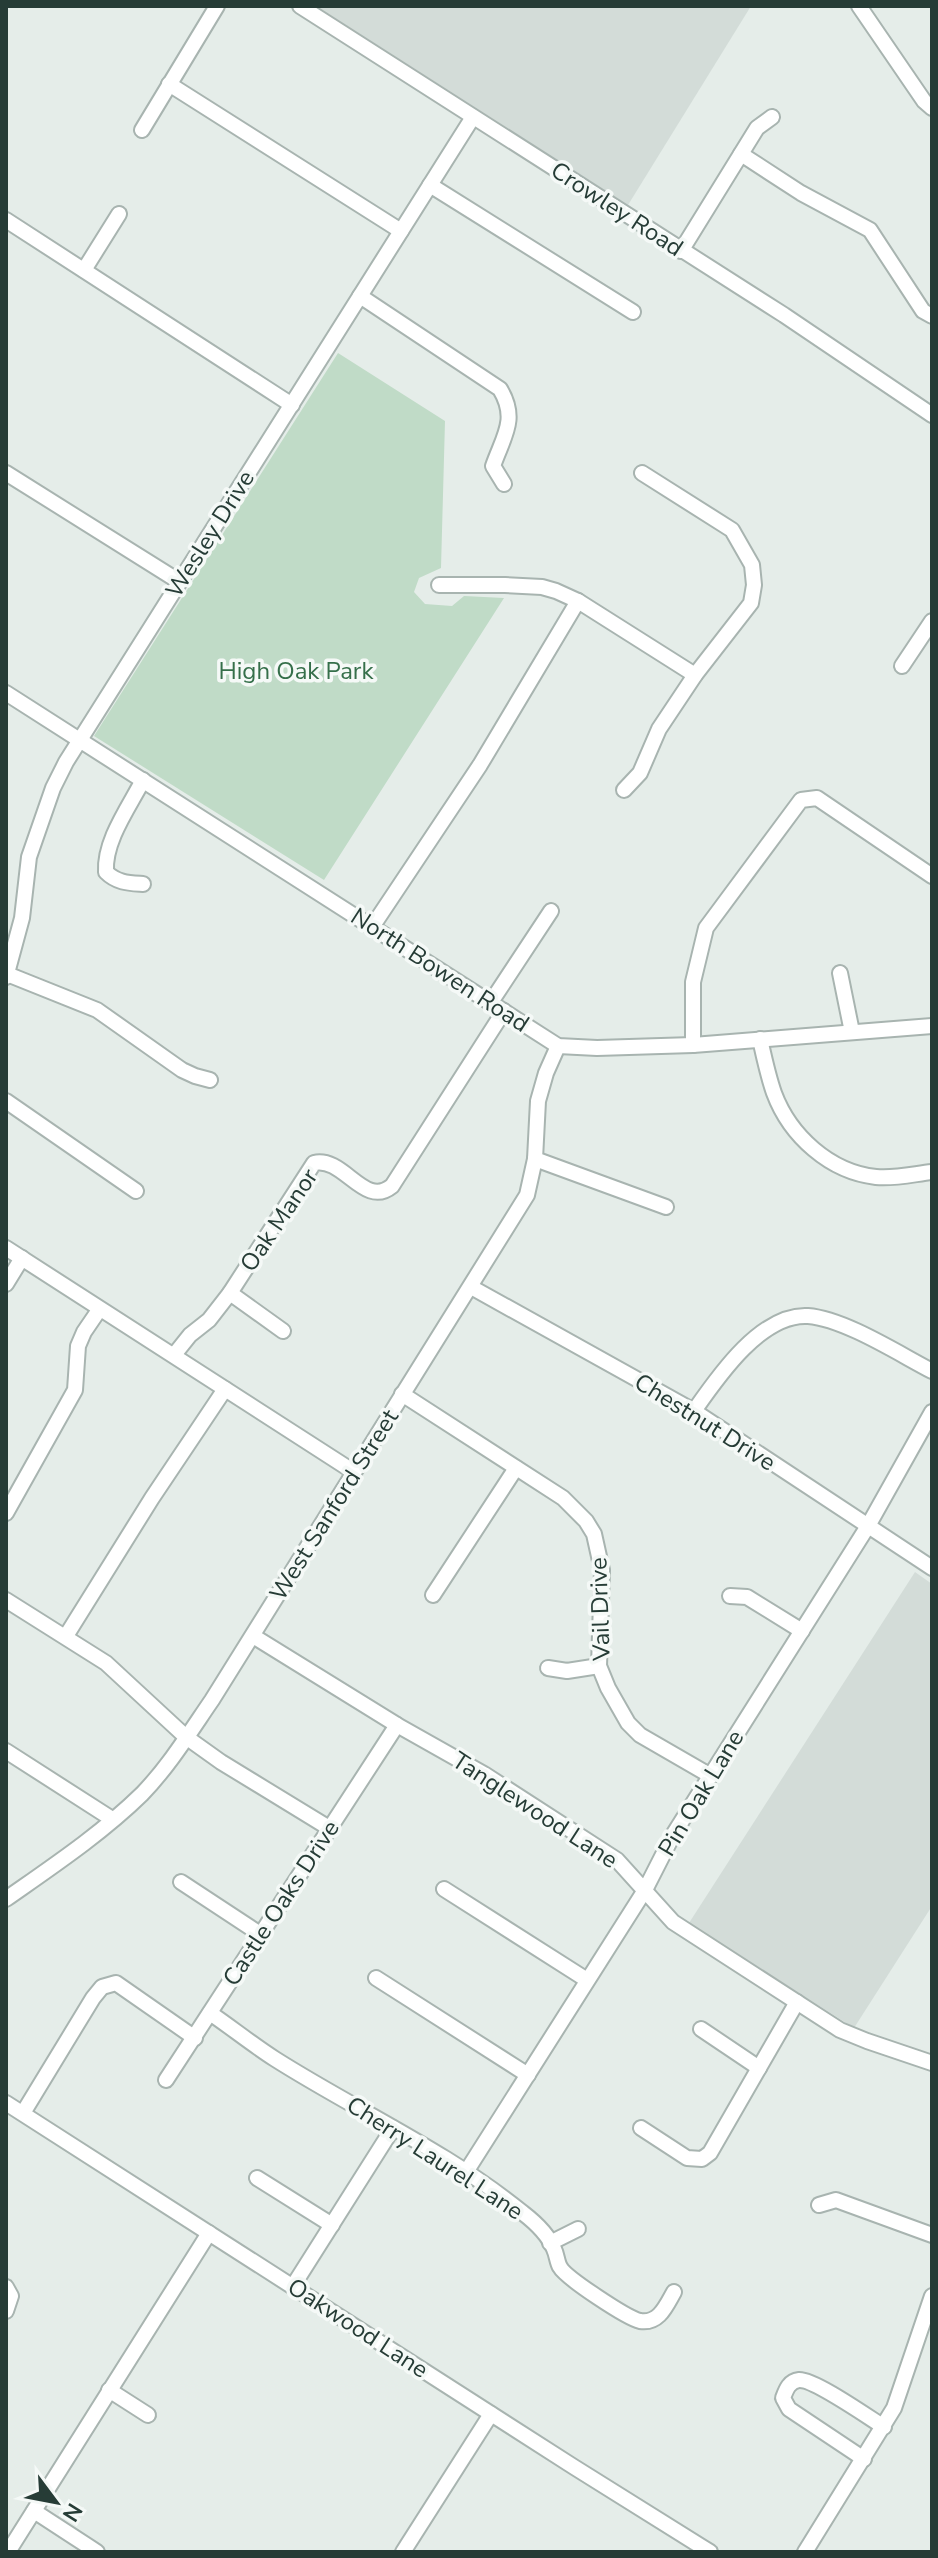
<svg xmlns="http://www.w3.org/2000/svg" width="938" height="2558" font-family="'Nunito Sans',sans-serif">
<rect width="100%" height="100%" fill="#e5ede9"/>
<g fill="#d3dcd8">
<path d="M316 6H751L628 205Z"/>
<path d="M915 1572 932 1584V1906L854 2028 689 1923Z"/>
</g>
<path fill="#c0dbc7" d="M338 353 445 421 441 568 419 578 414 592 425 604 452 606 464 596 504 598 324 880 94 736Z"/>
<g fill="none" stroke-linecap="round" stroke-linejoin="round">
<g stroke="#a8b4b0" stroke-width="18">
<g id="minor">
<path d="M300 6 784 315 932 415"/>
<path d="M859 6 924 101 932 108"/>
<path d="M169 84 401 231"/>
<path d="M142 130 217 6"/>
<path d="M741 154 801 193 870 230 923 311 932 316"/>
<path d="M430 185 633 312"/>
<path d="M6 220 292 405"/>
<path d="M681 251 757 128 772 117"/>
<path d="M84 270 119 214"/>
<path d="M360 296 500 389C518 419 504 435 493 466L504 484"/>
<path d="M6 473 180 582"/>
<path d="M439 585H505L542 587 556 591 578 601 695 675"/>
<path d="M902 666 932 621"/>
<path d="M6 693 558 1046 597 1048 693 1045 932 1026"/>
<path d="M143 780C129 807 104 841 106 872 117 883 129 883 143 884"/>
<path d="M624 790 640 773 659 729 695 675 751 603 754 585 752 565 732 530 642 473"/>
<path d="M372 927 480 765 578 601"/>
<path d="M840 973 852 1032"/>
<path d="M7 974 97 1010 182 1070 195 1076 210 1080"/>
<path d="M6 977 22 918 29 857 53 788 66 762 473 117"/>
<path d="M491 1002 551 911"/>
<path d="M760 1039C764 1057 768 1076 774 1093 790 1136 830 1172 876 1177 894 1179 914 1174 932 1172"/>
<path d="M693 1045V982L706 928 801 800 817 798 932 876"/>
<path d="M6 1101 136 1191"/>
<path d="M535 1159 666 1207"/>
<path d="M6 1248 354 1472"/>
<path d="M6 1284 22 1258"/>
<path d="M471 1287 694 1411 932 1568"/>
<path d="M230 1293 283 1331"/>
<path d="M174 1355 190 1335 209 1320 230 1293 314 1163C344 1156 364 1209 392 1186L504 1011"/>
<path d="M402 1394 563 1498 586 1521 594 1534 602 1570 599 1666 608 1688 628 1723 640 1735 711 1776"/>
<path d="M694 1411C717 1378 761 1313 808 1316 845 1319 899 1354 932 1371"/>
<path d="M6 1513 75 1390 78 1346 84 1332 99 1310"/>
<path d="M433 1595 516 1468"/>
<path d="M730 1596 747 1597 802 1631"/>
<path d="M6 1600 106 1663 186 1737 221 1762 329 1828"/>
<path d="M66 1636 152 1498 225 1389"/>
<path d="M253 1636 397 1725 484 1774 617 1860 673 1922 840 2030 867 2041 932 2063"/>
<path d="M548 1668 567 1671 599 1666"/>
<path d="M6 1751 112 1819"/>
<path d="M181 1882 260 1934"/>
<path d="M444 1889 587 1980"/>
<path d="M6 1899C53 1866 101 1834 142 1794 169 1766 190 1732 212 1700L527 1195 535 1159 538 1101 546 1073 558 1046"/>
<path d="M376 1978 528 2075"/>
<path d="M210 2013C232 2028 253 2045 275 2059 357 2111 447 2151 523 2213 536 2223 548 2234 554 2249 557 2255 557 2262 560 2267 566 2278 627 2318 640 2321 659 2324 666 2306 674 2292"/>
<path d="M701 2029 759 2068"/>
<path d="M166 2080 397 1725"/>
<path d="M6 2103 574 2467 710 2552"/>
<path d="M23 2113 93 1998 102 1987 116 1983 195 2038"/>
<path d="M641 2128 687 2158 702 2159 710 2153 797 2002"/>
<path d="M466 2172 645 1890 673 1835 868 1526 932 1412"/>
<path d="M257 2178 332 2225"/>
<path d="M819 2205 836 2200 932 2235"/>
<path d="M550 2243 578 2229"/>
<path d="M293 2286 393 2128"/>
<path d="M6 2287 11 2296 6 2311"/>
<path d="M109 2390 148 2415"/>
<path d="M864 2459 789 2409 783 2398C786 2390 789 2381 799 2380 814 2379 868 2417 884 2427"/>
<path d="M34 2511 97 2552"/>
<path d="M8 2552 209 2233"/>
<path d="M403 2552 491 2414"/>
<path d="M805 2552 894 2408 932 2296"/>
</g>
</g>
<use href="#minor" stroke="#fff" stroke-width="14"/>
</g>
<g text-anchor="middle" stroke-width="7" stroke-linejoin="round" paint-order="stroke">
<g font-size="24" fill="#263c36" stroke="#f5f9f7">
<text transform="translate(617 209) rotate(33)" y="8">Crowley Road</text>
<text transform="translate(210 534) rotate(-58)" y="8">Wesley Drive</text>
<text transform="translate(440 970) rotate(33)" y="8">North Bowen Road</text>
<text transform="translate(279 1220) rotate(-56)" y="8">Oak Manor</text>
<text transform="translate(705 1422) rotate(32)" y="8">Chestnut Drive</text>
<text transform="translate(334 1505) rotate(-58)" y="8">West Sanford Street</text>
<text transform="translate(600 1609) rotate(-92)" y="8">Vail Drive</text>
<text transform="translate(701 1793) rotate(-59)" y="8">Pin Oak Lane</text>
<text transform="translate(535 1810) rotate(33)" y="8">Tanglewood Lane</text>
<text transform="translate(281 1903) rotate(-57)" y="8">Castle Oaks Drive</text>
<text transform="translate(435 2158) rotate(33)" y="8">Cherry Laurel Lane</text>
<text transform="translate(358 2328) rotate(33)" y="8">Oakwood Lane</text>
</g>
<g font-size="24" fill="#356f4a" stroke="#f5f9f7">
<text x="296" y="679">High Oak Park</text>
</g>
</g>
<rect width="938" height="2558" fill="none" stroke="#263c36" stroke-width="16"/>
<g transform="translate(56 2502) rotate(122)" stroke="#f5f9f7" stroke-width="6" paint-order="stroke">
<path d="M0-6L14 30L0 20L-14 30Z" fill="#263c36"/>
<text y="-12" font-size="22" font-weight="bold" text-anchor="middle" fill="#263c36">N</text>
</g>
</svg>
